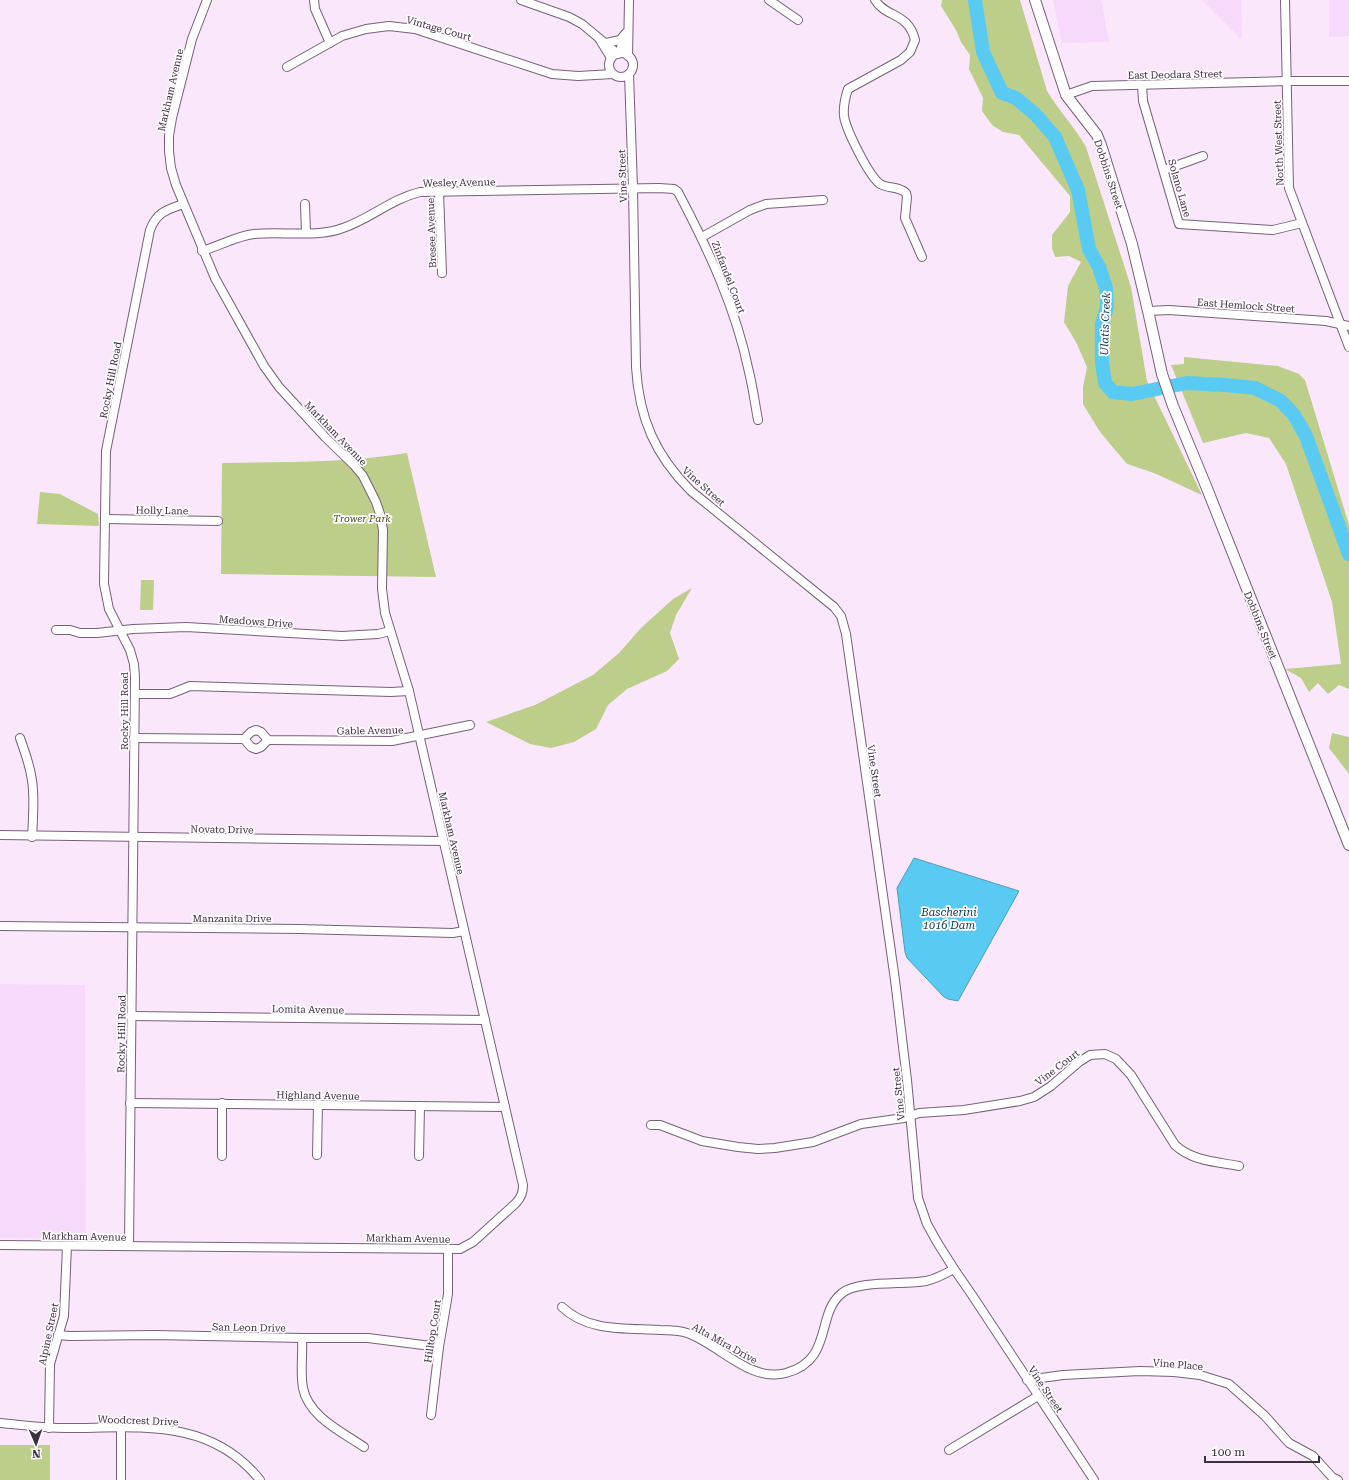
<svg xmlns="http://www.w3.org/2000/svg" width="1349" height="1480" font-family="'Roboto Serif',serif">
<rect width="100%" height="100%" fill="#fae7fc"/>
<g fill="#f7dafb">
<path d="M1053 0H1101L1109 42 1062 43Z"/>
<path d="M1202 0H1241L1242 40Z"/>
<path d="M1329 0H1349V36L1329 37Z"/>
<path d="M0 984 85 985 86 1239 0 1238Z"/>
</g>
<g fill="#bcce8a">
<path d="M942 0H1020L1047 91C1059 111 1075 127 1086 147L1131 287 1147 381 1202 495 1154 473 1127 464 1100 432 1083 404V387L1087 367 1076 342 1064 322 1068 286 1081 262 1069 256 1055 257 1052 248V235L1070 212V196L1019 135 1003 132 992 125 982 111 983 98 969 69 970 55 961 42 956 30 941 6Z"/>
<path d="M1184 357 1278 366 1299 374 1305 380 1349 525V689L1339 685 1328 694 1318 683 1309 692 1301 678 1285 669 1341 664 1332 602 1286 464 1269 438 1246 433 1203 443 1171 365 1184 364Z"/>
<path d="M407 453 436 577 221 574 222 463C284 462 345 463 407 453Z"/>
<path d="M40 492 60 494 98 514 99 526 37 524Z"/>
<path d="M141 580H154L153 610H140Z"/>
<path d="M692 588 676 615 670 633 679 659 667 671 627 689 608 705 596 729 574 742 551 748 530 744 486 722 535 705 593 675 619 653 641 628 673 599Z"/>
<path d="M1332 733 1349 737V774L1329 748Z"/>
<rect x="0" y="1445" width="50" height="35"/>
</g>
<path fill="#59caf1" stroke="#509cba" d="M914 858 1019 891 958 1001 948 999 944 997 907 958 905 952 897 888Z"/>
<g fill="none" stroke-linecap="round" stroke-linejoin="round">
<path stroke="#59caf1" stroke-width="14" d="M975 0 983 52 1002 93 1016 98 1036 115 1055 137 1078 190 1089 249 1099 267 1106 288 1107 307 1102 324V362L1105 383 1113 392 1132 394 1187 383 1225 385 1255 388 1281 401 1294 415 1306 436 1349 554"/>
<g stroke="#766178" stroke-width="10">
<g id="minor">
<path d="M314 0 315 9 330 43"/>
<path d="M521 0 569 17 582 24 618 54"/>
<path d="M769 0 798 20"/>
<path d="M875 0C886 18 908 12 915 40L910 52 901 60 848 89C845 98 843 106 844 116 846 130 869 176 880 184 889 189 899 186 906 193L907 197 905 218 922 257"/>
<path d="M1285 0 1289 188 1349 347"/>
<path d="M600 40 611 58"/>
<path d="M606 43 620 40 625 34"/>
<path d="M619 53 626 33"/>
<circle cx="621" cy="65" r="12"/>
<path d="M628 56 629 0"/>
<path d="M287 67 342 36 366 29 389 26 415 29 552 74 578 76 613 74"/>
<path d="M629 74 633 188 636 367C639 418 655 455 691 491L834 607 841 616 846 634 895 980 907 1080 918 1198 927 1224 937 1242 954 1269 972 1295 1094 1480"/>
<path d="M1142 85 1143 101 1179 224 1273 230 1302 223"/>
<path d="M1066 95 1092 86 1287 81H1349"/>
<path d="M1164 170 1203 156"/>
<path d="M439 192 442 273"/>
<path d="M305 204 306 233"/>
<path d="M702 237 750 210 766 204 823 200"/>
<path d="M202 251C220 246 236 236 254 234 282 231 317 238 343 228 370 219 391 199 420 192L659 188 674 189 678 192C708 249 736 308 749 372 753 388 755 404 758 420"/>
<path d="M1148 311 1169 310 1326 321 1349 326"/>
<path d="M105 519 218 521"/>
<path d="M56 630H70L80 633H97L133 629 186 627 342 636 378 634 390 631"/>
<path d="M135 694H170L190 686 391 692 409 691"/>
<path d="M20 738C26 755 32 772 33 790 34 805 33 821 32 837"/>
<path d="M134 738 244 739 251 747 256 749 261 747 268 740"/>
<path d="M244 739 251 732 256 730 261 732 268 740 392 741 470 725"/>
<path d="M0 835 443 841"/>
<path d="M0 926 299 929 453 933 464 931"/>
<path d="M131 1016 485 1020"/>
<path d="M130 1103 505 1107"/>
<path d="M651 1125H660L702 1141 738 1147 758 1149 775 1148 813 1142 861 1124 904 1118 919 1113 964 1110 1020 1101 1034 1097 1051 1086 1079 1062 1090 1055 1105 1054 1116 1059 1131 1075 1175 1145C1192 1161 1217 1162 1239 1166"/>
<path d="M317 1155 318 1104"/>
<path d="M222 1156V1103"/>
<path d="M419 1156 420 1106"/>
<path d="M0 1245 460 1249 473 1242 516 1203C521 1197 523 1193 523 1185L409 691 385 613 382 589 383 530 380 514 376 502 363 476 354 465 326 438 279 387 264 366 215 278 176 185 171 168 169 151V136L172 118 192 39 207 0"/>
<path d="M129 1246 135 678 134 664 130 650 109 609 104 584 106 451 150 230C157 212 166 210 183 204"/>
<path d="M562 1307C588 1332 626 1328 660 1330 669 1330 678 1330 687 1333 719 1344 750 1383 786 1373 834 1360 815 1315 842 1293 859 1280 904 1285 926 1281 936 1279 945 1274 954 1269"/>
<path d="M58 1335 70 1336 154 1335 302 1338H368L439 1347"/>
<path d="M302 1338C303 1355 300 1372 303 1388 308 1416 342 1432 364 1447"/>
<path d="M1027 1380 1063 1375 1140 1371 1174 1372 1200 1375 1229 1384 1265 1416 1289 1443 1313 1456 1332 1477 1338 1480"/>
<path d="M431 1415 439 1347 448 1294V1249"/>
<path d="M0 1423C22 1425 44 1428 66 1428 138 1428 210 1417 260 1480"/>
<path d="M49 1428 50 1364 64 1316 67 1246"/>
<path d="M949 1450 1038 1396"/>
<path d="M121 1480V1428"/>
</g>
</g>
<g stroke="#766178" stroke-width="12">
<path id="major" d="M1035 0 1066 95 1097 135 1101 145 1132 244 1148 311 1162 374 1173 406 1206 486 1349 845"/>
</g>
<use href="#minor" stroke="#fff" stroke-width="8"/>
<use href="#major" stroke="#fff" stroke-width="10"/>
</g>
<g text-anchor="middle" stroke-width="3.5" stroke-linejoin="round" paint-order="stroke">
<g font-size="10" fill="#3a313b" stroke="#fefaff">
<text transform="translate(439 28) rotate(16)" y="4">Vintage Court</text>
<text transform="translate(1175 74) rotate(-1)" y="4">East Deodara Street</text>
<text transform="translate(170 90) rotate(-77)" y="4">Markham Avenue</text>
<text transform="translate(1278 143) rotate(-92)" y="4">North West Street</text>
<text transform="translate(1109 174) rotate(72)" y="4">Dobbins Street</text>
<text transform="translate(622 176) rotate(-92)" y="4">Vine Street</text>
<text transform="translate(459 182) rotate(-1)" y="4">Wesley Avenue</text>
<text transform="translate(1180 188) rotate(74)" y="4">Solano Lane</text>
<text transform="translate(431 233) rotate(-92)" y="4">Bresee Avenue</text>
<text transform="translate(729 277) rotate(69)" y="4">Zinfandel Court</text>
<text transform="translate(1246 305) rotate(4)" y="4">East Hemlock Street</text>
<text transform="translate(110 380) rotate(-79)" y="4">Rocky Hill Road</text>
<text transform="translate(336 433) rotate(46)" y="4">Markham Avenue</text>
<text transform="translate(704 486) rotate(42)" y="4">Vine Street</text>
<text transform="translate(162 510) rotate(1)" y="4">Holly Lane</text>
<text transform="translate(256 621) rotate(4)" y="4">Meadows Drive</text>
<text transform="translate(1261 625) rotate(68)" y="4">Dobbins Street</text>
<text transform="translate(124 711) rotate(-90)" y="4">Rocky Hill Road</text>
<text transform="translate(370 730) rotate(-1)" y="4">Gable Avenue</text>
<text transform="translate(875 771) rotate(82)" y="4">Vine Street</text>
<text transform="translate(222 829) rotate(1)" y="4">Novato Drive</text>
<text transform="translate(452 833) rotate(77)" y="4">Markham Avenue</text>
<text x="232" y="922">Manzanita Drive</text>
<text transform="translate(308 1009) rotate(1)" y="4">Lomita Avenue</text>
<text transform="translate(121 1034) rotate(-89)" y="4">Rocky Hill Road</text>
<text transform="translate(1057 1067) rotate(-37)" y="4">Vine Court</text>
<text transform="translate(898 1094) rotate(-96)" y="4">Vine Street</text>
<text transform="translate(318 1095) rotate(1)" y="4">Highland Avenue</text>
<text transform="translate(84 1236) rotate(1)" y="4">Markham Avenue</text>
<text transform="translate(408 1238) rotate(1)" y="4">Markham Avenue</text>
<text transform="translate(249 1327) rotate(1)" y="4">San Leon Drive</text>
<text transform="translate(432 1331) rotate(-81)" y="4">Hilltop Court</text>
<text transform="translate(48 1334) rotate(-78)" y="4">Alpine Street</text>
<text transform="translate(725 1343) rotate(29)" y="4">Alta Mira Drive</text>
<text transform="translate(1178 1364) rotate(5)" y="4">Vine Place</text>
<text transform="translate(1046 1389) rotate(56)" y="4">Vine Street</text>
<text transform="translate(138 1420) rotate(2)" y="4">Woodcrest Drive</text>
</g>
<g font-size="10" font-style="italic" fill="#435010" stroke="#fefaff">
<text x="362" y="522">Trower Park</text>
</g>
<g font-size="11" font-style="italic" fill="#063b4b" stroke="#fefaff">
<text transform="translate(1105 324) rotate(-88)" y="4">Ulatis Creek</text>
<text x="949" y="916">Bascherini<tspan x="949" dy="13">1016 Dam</tspan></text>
</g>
</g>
<g transform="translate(36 1444) rotate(178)" stroke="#fefaff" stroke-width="3" paint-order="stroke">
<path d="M0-3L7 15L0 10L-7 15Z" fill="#3a313b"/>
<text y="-6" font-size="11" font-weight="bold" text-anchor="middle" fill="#3a313b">N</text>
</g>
<path d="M1205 1456v6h114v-6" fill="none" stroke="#3a313b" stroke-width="2"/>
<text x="1211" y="1456" font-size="12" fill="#3a313b" stroke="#fefaff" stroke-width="3" paint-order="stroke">100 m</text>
</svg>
